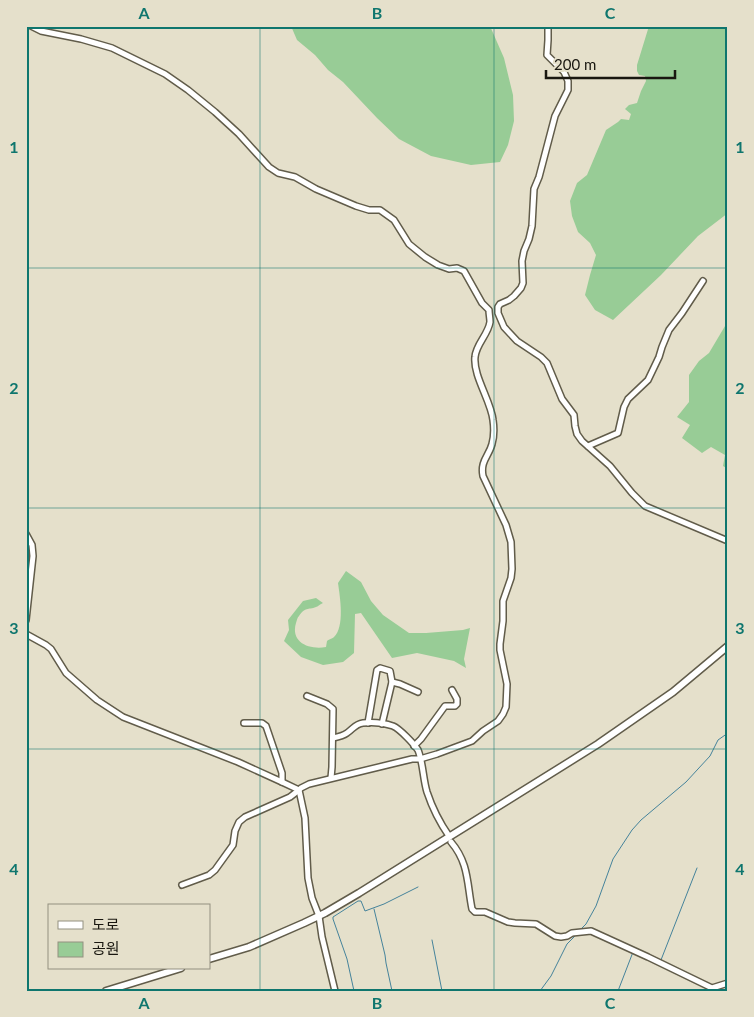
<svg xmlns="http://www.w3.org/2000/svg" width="754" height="1017" font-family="Lato,'Noto Sans KR',sans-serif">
<rect width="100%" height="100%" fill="#e5e0cb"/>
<g fill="#98cc96">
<path d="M291 26H490L504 58 513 95 514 121 508 145 500 162 471 165 431 156 399 139 377 118 343 82 328 70 315 55 297 40Z"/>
<path d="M649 26H728V213L698 236 661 275 613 320 595 310 585 295 590 275 596 255 590 243 578 232 572 216 570 201 577 183 587 175 606 130 618 122 621 119 629 120 631 114 625 109 629 105 637 103 641 91 646 81 645 76 639 75 637 71V65Z"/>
<path d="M728 321V469L723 466 725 455 711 447 702 453 682 438 690 425 677 417 689 402V375L699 361 709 353Z"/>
<path d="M346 571 361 582 371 601 383 615 409 633H426L463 630 470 628 464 659 466 668 454 661 417 653 392 658 361 613 355 614 354 653 343 662 323 665 301 657 284 641 289 630 288 620 303 601 316 598 323 603C322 603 317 607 316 607 308 610 305 607 299 616 297 618 297 620 296 623 290 643 310 650 326 647L327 641C328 640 333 638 334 637 345 627 340 597 338 583Z"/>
</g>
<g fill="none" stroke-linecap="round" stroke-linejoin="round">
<g stroke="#45839b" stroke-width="1">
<path d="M374 909 385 955 386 963 392 991"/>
<path d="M580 930 586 924 596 906 613 859 632 830 641 820 686 782 710 756 718 740 728 733"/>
<path d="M432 940 442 991"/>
<path d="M661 960 697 868"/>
<path d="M354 991 347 959 333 919V917L358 901H361L365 911 384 904 418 887"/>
<path d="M540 991 551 976 567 944 576 935"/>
<path d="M618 991 633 952"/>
</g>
<g stroke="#615c4a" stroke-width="8">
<g id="minor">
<path d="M31 26 41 31 81 39 112 48 165 74 188 90 215 112 239 134 269 167 278 173 295 177 316 189 356 206 369 210H380L394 220 409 244 425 257 438 265 449 269 457 268 464 271 482 303 489 310C489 314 490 318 490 322 488 335 476 344 475 357 473 376 491 401 493 420 494 427 494 437 492 444 489 456 480 461 483 476L506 525 511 542 512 569 511 578 503 601V621L500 644V650L507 684 506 707 503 714 498 721 483 731 472 741 437 754 420 759H412L309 784 301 788 299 790 305 818 308 878 312 898 319 916 322 937 335 991"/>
<path d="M548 26V40L547 55 564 72 568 81V90L555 116 539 177 534 189 532 226 529 239 524 251 522 261 523 283 521 288 514 296 509 300 500 304 498 307V313L504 327 517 341 541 357 547 363 562 399 574 415 575 426 577 434 582 441 610 466 632 493 645 506 728 541"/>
<path d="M588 446 618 433 624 407 628 399 648 380 659 357 662 347 669 330 682 313 703 281"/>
<path d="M26 534 32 545 33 556 26 620"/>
<path d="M26 634 46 645 51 649 66 673 97 700 123 717 238 762 282 782 299 790 290 797 245 817 239 822 235 831 233 845 215 870 209 875 182 885"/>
<path d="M392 682 400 684 418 692"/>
<path d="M307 696 327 704 333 709 332 767 331 778"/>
<path d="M244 723H262L266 726 282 773V782"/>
<path d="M368 723 377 670 380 668 390 671 392 682 382 724"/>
<path d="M333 738C338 737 343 736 347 733 353 729 355 724 363 723 372 722 384 723 393 726 400 729 414 744 418 750 423 762 423 779 427 792 432 807 440 823 449 836"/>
<path d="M414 746 421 739 445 706H455L457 704V699L452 690"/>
<path d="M451 842C469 863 467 884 472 909L475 912H485L508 922 515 923 536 924 555 936 561 937 567 936 572 933 591 931 648 957 712 988 728 983"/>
</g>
</g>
<g stroke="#615c4a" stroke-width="9">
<g id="major">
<path d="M209 959 249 947 304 923 325 913 359 893 598 744 673 692 728 646"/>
<path d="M106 991 181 968"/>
</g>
</g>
<use href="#minor" stroke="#fff" stroke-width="5"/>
<use href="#major" stroke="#fff" stroke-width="6"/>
</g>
<path fill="none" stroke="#0f766e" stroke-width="1" stroke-opacity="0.55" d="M260 26V991M494 26V991M26 268H728M26 508H728M26 749H728"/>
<rect width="754" height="1017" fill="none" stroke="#e5e0cb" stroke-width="55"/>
<rect x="48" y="904" width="162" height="65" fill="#e5e0cb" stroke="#939080"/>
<rect x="58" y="921" width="25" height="8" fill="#ffffff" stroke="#939080"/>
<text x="92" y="930" font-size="15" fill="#191710">도로</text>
<rect x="58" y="942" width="25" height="15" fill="#98cc96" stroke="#939080"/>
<text x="92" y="954" font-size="15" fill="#191710">공원</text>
<path d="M546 70v8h129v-8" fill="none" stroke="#191710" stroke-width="2.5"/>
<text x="554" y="70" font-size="15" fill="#191710" stroke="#e5e0cb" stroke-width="4" paint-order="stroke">200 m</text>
<rect x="28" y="28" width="698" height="962" fill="none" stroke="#0f766e" stroke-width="2"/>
<g font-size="16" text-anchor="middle" font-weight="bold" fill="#0f766e">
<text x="144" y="19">A</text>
<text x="377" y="19">B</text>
<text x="610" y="19">C</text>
<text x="14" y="153">1</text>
<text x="740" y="153">1</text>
<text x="14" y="394">2</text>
<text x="740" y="394">2</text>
<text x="14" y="634">3</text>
<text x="740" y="634">3</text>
<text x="14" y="875">4</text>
<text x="740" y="875">4</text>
<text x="144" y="1009">A</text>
<text x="377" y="1009">B</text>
<text x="610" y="1009">C</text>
</g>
</svg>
